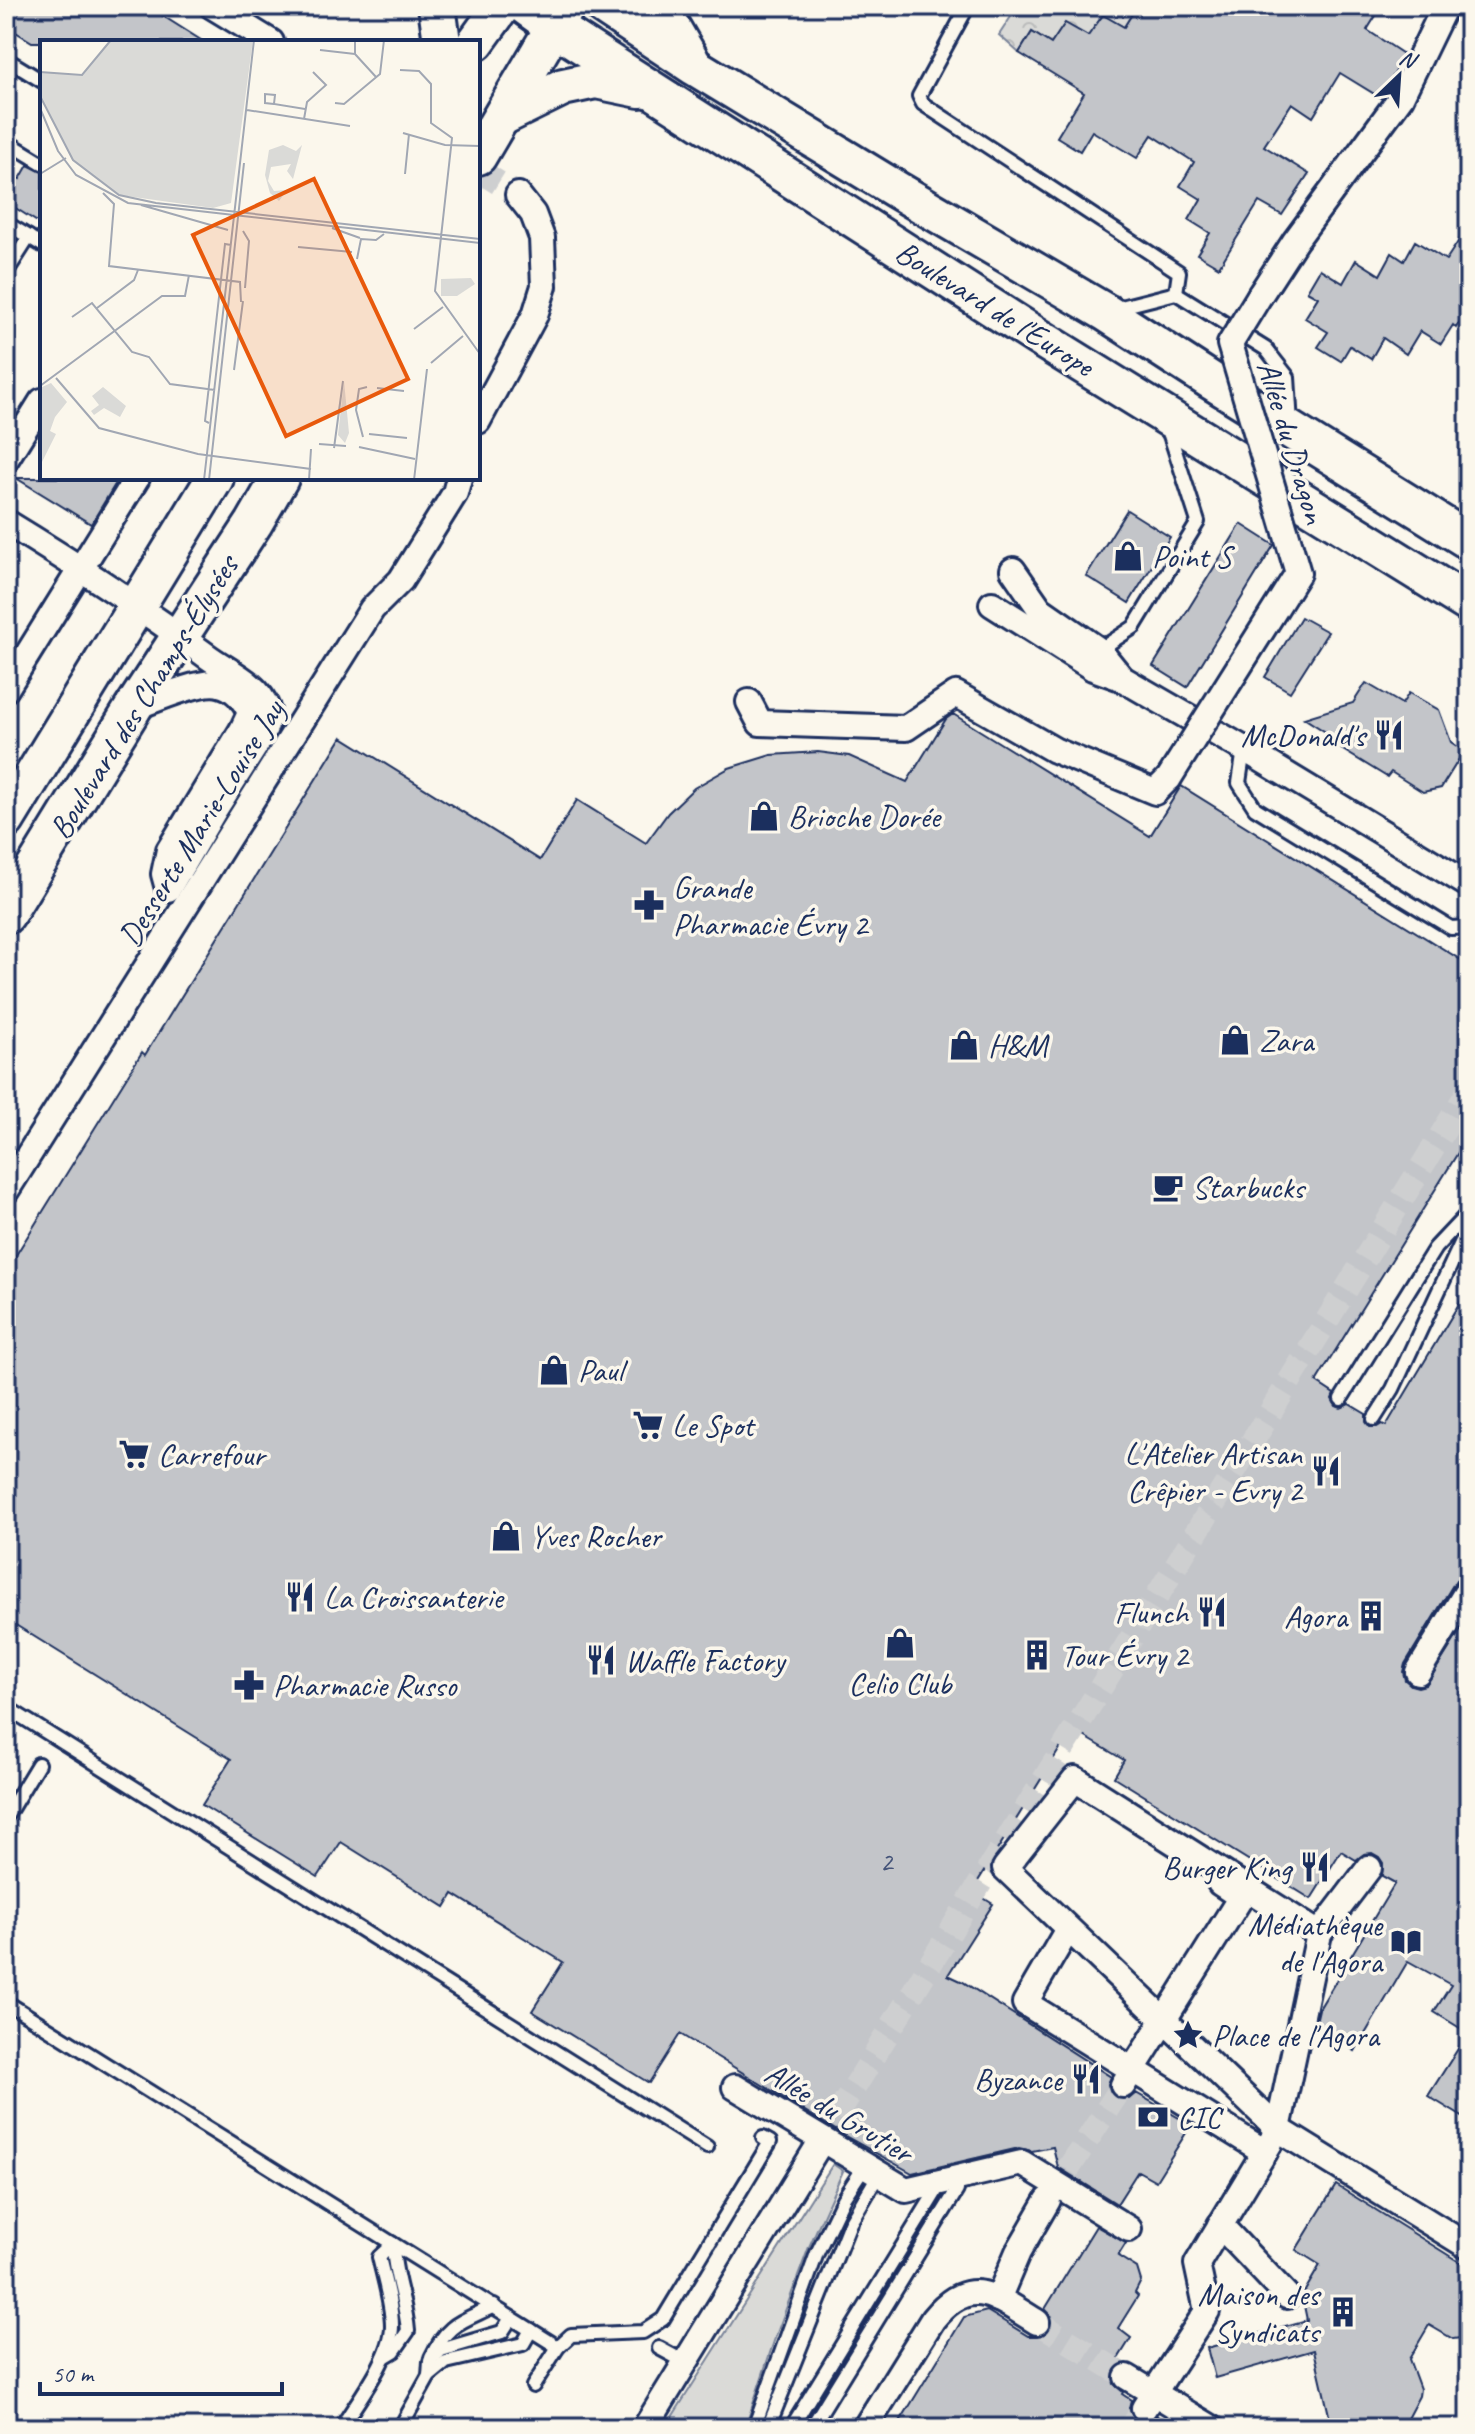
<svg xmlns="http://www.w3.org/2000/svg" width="1475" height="2434" font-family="Caveat,sans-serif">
<defs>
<pattern id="park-crowns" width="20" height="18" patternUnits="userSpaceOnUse" patternTransform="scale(2)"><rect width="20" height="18" fill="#dadad7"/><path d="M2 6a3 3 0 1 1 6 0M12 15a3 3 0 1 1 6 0" fill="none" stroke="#babbbb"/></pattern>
</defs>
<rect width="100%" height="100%" fill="#fbf7ec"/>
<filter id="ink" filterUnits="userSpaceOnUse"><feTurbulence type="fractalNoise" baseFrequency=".0125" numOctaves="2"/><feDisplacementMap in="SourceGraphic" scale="16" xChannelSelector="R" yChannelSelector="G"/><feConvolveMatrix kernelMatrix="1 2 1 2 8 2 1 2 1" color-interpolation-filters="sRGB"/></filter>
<g filter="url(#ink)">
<path fill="#dadad7" stroke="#7a849a" stroke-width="2" d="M833 2164 843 2171 809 2247 774 2341 745 2428H665Z"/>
<path fill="url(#park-crowns)" stroke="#7a849a" stroke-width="2" d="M1018 6H1137L1124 27 1103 15 1088 36 1065 23 1051 44 1032 32 1019 53 999 35Z"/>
<g fill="#c3c5c9" stroke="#1b2f5e" stroke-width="2">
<path d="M6 6H147L204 42H32L6 26Z"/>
<path d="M1137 6H1382L1367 30 1405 55 1381 98 1340 73 1313 117 1292 103 1264 146 1309 174 1282 215 1259 202 1219 267 1197 254 1210 233 1189 220 1201 199 1180 186 1194 162 1152 135 1137 158 1092 131 1080 151 1057 137 1084 93 1019 53 1032 32 1051 44 1065 23 1088 36 1103 15 1124 27Z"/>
<path d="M28 165 42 172V225L6 202V170L20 179Z"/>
<path d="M1469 225V329L1459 323 1456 328 1453 325 1441 344 1420 331 1406 354 1383 338 1371 359 1350 346 1341 361 1318 347 1328 332 1305 318 1318 297 1307 291 1320 269 1343 283 1356 260 1380 275 1392 253 1404 261 1415 241 1446 260Z"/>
<path d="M16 478H119L91 524Z"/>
<path d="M1127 510 1170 537 1129 603 1086 576Z"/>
<path d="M1241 524 1274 545 1187 687 1153 666Z"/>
<path d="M1301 617 1328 632 1290 692 1265 677Z"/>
<path d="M1366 683 1402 704 1409 693 1439 710 1451 742 1464 751 1441 788 1423 792 1391 772 1387 777 1338 747 1341 742 1304 718 1353 703Z"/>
<path d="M953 714 1150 836 1181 786 1469 965V1135L1316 1382 1334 1394 1332 1399 1336 1406 1341 1408 1349 1404 1366 1414V1422L1370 1427H1377L1382 1424 1386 1426 1469 1287V1573L1463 1575 1456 1580 1405 1664 1403 1672 1405 1680 1411 1685 1418 1687 1426 1685 1469 1617V2121L1428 2096 1468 2033 1434 2012 1451 1985 1408 1961 1355 2051 1315 2026 1319 2009 1395 1883 1382 1876 1383 1863 1379 1857 1372 1853 1364 1854 1356 1860 1341 1851 1311 1899 1114 1777 1124 1760 1072 1729 972 1891 993 1904 948 1975 963 1982 1111 2077 1108 2084 1109 2091 1116 2098 1129 2099 1136 2093 1191 2125 1156 2181 1138 2171 1117 2204 1058 2167 1053 2147 1032 2151 1019 2148 912 2173 847 2137 680 2034 649 2083 532 2011 563 1962 453 1894 445 1907 341 1842 318 1877 202 1805 231 1759 6 1619V1271L142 1052 145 1055 342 737 540 860 577 800 646 843 668 813 694 788 729 768 771 755 818 752 849 756 907 782 946 719Z"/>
<path d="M1336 2185 1469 2268V2337L1453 2339 1429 2325 1409 2359 1420 2389 1419 2396 1402 2428H1332L1314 2350 1215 2378 1207 2348 1307 2320 1302 2296 1320 2265 1296 2250Z"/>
<path d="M1096 2226 1126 2243 1118 2256 1137 2268 1141 2281 1135 2293 1138 2296 1118 2328 1131 2338 1116 2362 1119 2364 1112 2376 1114 2384 1123 2392 1122 2394 1131 2400 1129 2408 1135 2420 1144 2423 1151 2421 1157 2416 1176 2428H896L964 2317 987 2311 1028 2336H1043L1049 2331 1052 2322 1050 2314 1045 2309Z"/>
</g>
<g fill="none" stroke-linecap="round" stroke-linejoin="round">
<g stroke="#cecfd0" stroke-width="24" stroke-dasharray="24 12" stroke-linecap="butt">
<path d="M478 170 518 195"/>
<path d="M817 2148 1469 1090"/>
<path d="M1048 2200 1123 2085"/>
<path d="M1037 2322 1127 2377"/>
<path d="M1131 2428 1144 2408"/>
</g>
<g stroke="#1b2f5e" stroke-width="18">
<g id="lane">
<path d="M968 6 919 96 923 104 1179 272 1176 293"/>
<path d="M6 59 42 81"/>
<path d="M6 141 42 163"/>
<path d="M6 223 29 237"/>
<path d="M6 273 29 237 42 245"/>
<path d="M1113 309 1176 293 1266 349 1288 377 1291 424"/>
<path d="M1099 650 1134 627 1198 522 1168 429"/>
<path d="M1244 749 1239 783 1255 808 1451 928 1469 927"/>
<path d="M1341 1399 1435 1248 1469 1212"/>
<path d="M1374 1419 1393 1389 1469 1226"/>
<path d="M6 1707 707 2147"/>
<path d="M6 1817 38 1764"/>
<path d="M6 2002 558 2347"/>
<path d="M659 2348 685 2362"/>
<path d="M384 2357 394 2351 408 2331C406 2301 393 2274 393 2244"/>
<path d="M431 2358C447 2323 461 2322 494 2306"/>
<path d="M429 2376 446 2362 523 2344 531 2330"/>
<path d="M533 2386 558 2347 571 2335 643 2332 663 2319 770 2142 763 2138"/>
<path d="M6 2421 17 2428"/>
<path d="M341 2428C357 2401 392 2357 392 2326 392 2304 384 2279 379 2257L393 2244"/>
<path d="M400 2428 429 2376 430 2361 441 2350 502 2332 511 2318"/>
<path d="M754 2428 817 2253 843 2199 860 2173"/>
<path d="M768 2428 850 2223 873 2184"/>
<path d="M791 2428 935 2193"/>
<path d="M811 2428 957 2190"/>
</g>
</g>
<g stroke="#1b2f5e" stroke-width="30">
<g id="street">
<path d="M212 6 271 42"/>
<path d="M1260 295 1295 241 1401 97 1445 6"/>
<path d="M478 421 535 315 544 286 542 238 533 214 518 195"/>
<path d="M6 459 42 401"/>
<path d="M6 522C75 564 142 608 207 656 227 671 258 683 267 708 271 717 265 728 261 737L215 809 168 889"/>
<path d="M1013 570 1040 609 1099 650 1120 676"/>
<path d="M992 604 1093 668 1121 678 1256 756 1469 885"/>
<path d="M6 689 137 478"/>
<path d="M749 702 760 723 906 728 956 694 1054 750 1155 792 1169 778"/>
<path d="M133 708C152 701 201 679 219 684 234 687 245 700 250 713L242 730 169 850 164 874 167 885"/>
<path d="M6 1191 372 609 401 580 455 493 459 478"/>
<path d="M1418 1672 1469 1588"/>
<path d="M1068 1929 1025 2003 1265 2152"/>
<path d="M1123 2085 1241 1897 1220 1883"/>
<path d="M735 2087 906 2190 1022 2163 1129 2229"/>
<path d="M1278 2129 1005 1868 1075 1779 1319 1934 1369 1868"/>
<path d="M1278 2129 1319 1934"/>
<path d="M1275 2135 1278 2129 1469 2247"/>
<path d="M1220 2225 1287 2296"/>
<path d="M998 2299 1018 2252 1048 2200"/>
<path d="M1127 2377 1212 2428"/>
<path d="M1144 2408 1207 2311 1197 2264 1270 2143"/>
<path d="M645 2428 817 2148"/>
<path d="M865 2428 933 2319C970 2273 996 2297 1037 2322"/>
</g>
</g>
<g stroke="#1b2f5e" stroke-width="42">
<g id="secondary">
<path d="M437 6 442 42"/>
<path d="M525 6 554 27 1038 337 1469 604"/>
<path d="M603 6 695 67 897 190 1105 312 1210 380 1469 541"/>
<path d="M662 6 669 23 690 59"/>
<path d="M476 42 502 6"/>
<path d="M502 117 563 87 596 80 640 89"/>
<path d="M478 156 566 7"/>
<path d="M6 820 215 478"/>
<path d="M6 915 133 708 254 523 280 478"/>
</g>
</g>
<use href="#lane" stroke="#fbf7ec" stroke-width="12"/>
<use href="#street" stroke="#fbf7ec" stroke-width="24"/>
<use href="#secondary" stroke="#fbf7ec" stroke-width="36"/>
<g stroke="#1b2f5e" stroke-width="30" stroke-linecap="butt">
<path id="street-bridge" d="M1169 778 1298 573 1230 344 1260 295"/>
</g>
<use href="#street-bridge" stroke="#fbf7ec" stroke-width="24"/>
</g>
</g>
<defs>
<g id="shop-bare" transform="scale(2.4)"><path d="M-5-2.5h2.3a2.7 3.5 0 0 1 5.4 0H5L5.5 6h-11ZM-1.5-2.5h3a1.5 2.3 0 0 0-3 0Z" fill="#1b2f5e" stroke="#fbf7ec" stroke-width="2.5" paint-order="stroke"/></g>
<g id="restaurant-bare" transform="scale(2.4)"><path d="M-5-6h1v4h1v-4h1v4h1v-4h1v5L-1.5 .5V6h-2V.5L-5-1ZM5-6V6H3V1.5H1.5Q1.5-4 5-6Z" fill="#1b2f5e" stroke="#fbf7ec" stroke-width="2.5" paint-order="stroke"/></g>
<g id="pharmacy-bare" transform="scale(2.4)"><path d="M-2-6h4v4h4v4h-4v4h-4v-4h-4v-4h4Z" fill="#1b2f5e" stroke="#fbf7ec" stroke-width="2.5" paint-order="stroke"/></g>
<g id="cafe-bare" transform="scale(2.4)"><path d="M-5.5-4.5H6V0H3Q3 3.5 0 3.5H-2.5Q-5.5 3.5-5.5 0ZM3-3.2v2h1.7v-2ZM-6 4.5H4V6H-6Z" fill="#1b2f5e" stroke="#fbf7ec" stroke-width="2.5" paint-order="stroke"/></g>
<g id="supermarket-bare" transform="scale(2.4)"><path d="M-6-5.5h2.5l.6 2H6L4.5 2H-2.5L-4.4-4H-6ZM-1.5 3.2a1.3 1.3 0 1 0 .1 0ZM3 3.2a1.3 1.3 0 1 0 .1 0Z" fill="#1b2f5e" stroke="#fbf7ec" stroke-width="2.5" paint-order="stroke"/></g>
<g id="building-bare" transform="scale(2.4)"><path d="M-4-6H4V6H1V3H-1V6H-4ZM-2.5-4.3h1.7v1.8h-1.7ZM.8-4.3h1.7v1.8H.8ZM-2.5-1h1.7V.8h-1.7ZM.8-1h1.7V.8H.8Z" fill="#1b2f5e" stroke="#fbf7ec" stroke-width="2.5" paint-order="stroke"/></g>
<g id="library-bare" transform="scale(2.4)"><path d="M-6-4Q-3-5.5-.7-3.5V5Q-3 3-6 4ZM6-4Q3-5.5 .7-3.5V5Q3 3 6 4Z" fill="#1b2f5e" stroke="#fbf7ec" stroke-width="2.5" paint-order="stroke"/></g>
<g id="sight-bare" transform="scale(2.4)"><path d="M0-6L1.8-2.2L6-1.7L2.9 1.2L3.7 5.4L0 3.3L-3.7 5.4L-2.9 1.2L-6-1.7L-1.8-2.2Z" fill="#1b2f5e" stroke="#fbf7ec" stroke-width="2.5" paint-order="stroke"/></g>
<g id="bank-bare" transform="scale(2.4)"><path d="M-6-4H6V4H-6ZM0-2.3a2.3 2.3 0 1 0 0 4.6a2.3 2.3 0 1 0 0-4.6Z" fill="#1b2f5e" stroke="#fbf7ec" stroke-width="2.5" paint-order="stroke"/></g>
</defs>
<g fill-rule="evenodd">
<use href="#shop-bare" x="1128" y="556"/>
<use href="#restaurant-bare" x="1389" y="735"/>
<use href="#shop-bare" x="764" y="816"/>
<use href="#pharmacy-bare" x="649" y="905"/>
<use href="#shop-bare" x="1235" y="1040"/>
<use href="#shop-bare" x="964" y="1045"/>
<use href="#cafe-bare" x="1168" y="1187"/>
<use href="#shop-bare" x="554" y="1370"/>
<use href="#supermarket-bare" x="648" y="1425"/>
<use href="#supermarket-bare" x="134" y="1454"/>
<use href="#restaurant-bare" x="1326" y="1471"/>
<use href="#shop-bare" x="506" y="1536"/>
<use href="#restaurant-bare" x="300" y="1597"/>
<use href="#restaurant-bare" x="1212" y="1612"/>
<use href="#building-bare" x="1371" y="1616"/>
<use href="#shop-bare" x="900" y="1643"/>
<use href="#building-bare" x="1037" y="1655"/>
<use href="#restaurant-bare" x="601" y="1660"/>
<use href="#pharmacy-bare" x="249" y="1685"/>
<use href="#restaurant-bare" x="1315" y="1867"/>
<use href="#library-bare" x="1406" y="1942"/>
<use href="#sight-bare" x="1188" y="2035"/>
<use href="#restaurant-bare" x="1086" y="2079"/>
<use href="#bank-bare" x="1153" y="2117"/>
<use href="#building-bare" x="1343" y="2312"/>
</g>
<g text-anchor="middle" stroke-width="7" stroke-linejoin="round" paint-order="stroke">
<g font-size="28" fill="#455479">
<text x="886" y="1871">2</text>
</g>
<g font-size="32" fill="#1b2f5e" stroke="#fbf7ec">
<text transform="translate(995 308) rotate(32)" y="11">Boulevard de l'Europe</text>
<text transform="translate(1292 442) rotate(73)" y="11">Allée du Dragon</text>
<text transform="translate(143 697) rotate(-58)" y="11">Boulevard des Champs-Élysées</text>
<text transform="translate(201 823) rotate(-58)" y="11">Desserte Marie-Louise Jay</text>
<text transform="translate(839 2112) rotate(31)" y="11">Allée du Grutier</text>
</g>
<g font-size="32" fill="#1b2f5e" stroke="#fbf7ec" text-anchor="start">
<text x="1152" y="567">Point S</text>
<text x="1365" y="746" text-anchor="end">McDonald's</text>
<text x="788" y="827">Brioche Dorée</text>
<text x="673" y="898">Grande<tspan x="673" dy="37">Pharmacie Évry 2</tspan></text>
<text x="1259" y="1051">Zara</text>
<text x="988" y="1056">H&amp;M</text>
<text x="1192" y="1198">Starbucks</text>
<text x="578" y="1381">Paul</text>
<text x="672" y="1436">Le Spot</text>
<text x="1302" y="1464" text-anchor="end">L'Atelier Artisan<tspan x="1302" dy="37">Crêpier - Evry 2</tspan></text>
<text x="158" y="1465">Carrefour</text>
<text x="530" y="1547">Yves Rocher</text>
<text x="324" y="1608">La Croissanterie</text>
<text x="1188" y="1623" text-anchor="end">Flunch</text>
<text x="1347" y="1627" text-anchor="end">Agora</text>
<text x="1061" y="1666">Tour Évry 2</text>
<text x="625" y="1671">Waffle Factory</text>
<text x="900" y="1694" text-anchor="middle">Celio Club</text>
<text x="273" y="1696">Pharmacie Russo</text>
<text x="1291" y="1878" text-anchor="end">Burger King</text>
<text x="1382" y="1935" text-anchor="end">Médiathèque<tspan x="1382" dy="37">de l'Agora</tspan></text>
<text x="1212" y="2046">Place de l'Agora</text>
<text x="1062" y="2090" text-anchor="end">Byzance</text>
<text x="1177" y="2128">CIC</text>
<text x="1319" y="2305" text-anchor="end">Maison des<tspan x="1319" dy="37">Syndicats</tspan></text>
</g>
</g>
<g transform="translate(40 40)">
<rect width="440" height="440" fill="#fbf7ec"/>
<path d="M304 341 309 393 305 403 298 395ZM11 343 27 362 15 377 10 391 16 394 0 426V348Z" fill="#dadad7"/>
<path d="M71 0H213L191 163 173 168 79 155 33 120 0 56V32L42 35ZM243 105 256 111 262 105 253 139 247 131 251 124 231 127 228 141 234 151 247 150 239 161 230 153 225 135 229 110ZM431 238 435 244 417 256H401V239ZM63 347 86 366 80 377 64 368 54 375 51 371 59 365 52 356Z" fill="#dadad7"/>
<path fill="none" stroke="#a1a7b3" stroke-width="2" d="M315 0V14L336 37M280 10 315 14M360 30 379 31 391 44V83L412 98 395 251 440 314M0 32 42 35 71 0M0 56 33 120 79 155 116 163 440 199M295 63 304 64 340 34 344 0M234 64 225 63V54L235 55 234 64 265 69M0 68 18 111 36 135 88 163 440 203M207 70 310 86M264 79 267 62 286 45 273 32M363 93 405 105 440 106M0 134 26 118M365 134 369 94M63 153 74 164 69 226 200 242 201 262M101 165 188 190M292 188 320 198M203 191 209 201 205 248M258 207 312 212M317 219 321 199 336 200 344 194M57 268 94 240 98 230M32 277 52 263 92 312 109 317 130 344 175 350M374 289 403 267M391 323 423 296M194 330 203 261M16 338 59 388 158 414 271 429M0 346 122 256H145L149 235M337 348 364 351M169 383 165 381 185 204 191 205M329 394 367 398M323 397 316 370 319 349 327 347M279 404 306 406M319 407 375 419M294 408 303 341M164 440 214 0M169 440 204 123M269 440 271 409M374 440 387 329"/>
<path fill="#e8590c" fill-opacity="0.15" stroke="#e8590c" stroke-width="4" d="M274 139 368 339 246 396 153 195Z"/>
<rect width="440" height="440" fill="none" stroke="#1b2f5e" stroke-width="4"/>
</g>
<rect width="1475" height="2434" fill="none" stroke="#fbf7ec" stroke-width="32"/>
<rect x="16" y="16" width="1443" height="2402" fill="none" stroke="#1b2f5e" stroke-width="3" filter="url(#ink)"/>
<g transform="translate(1399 76) rotate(25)" stroke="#fbf7ec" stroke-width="6" paint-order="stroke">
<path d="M0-6L14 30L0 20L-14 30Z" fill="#1b2f5e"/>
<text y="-12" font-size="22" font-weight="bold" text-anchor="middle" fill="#1b2f5e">N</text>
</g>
<path d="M40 2382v12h242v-12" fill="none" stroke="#1b2f5e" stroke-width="4"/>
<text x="52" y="2382" font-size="24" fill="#1b2f5e" stroke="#fbf7ec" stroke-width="6" paint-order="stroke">50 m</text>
</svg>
